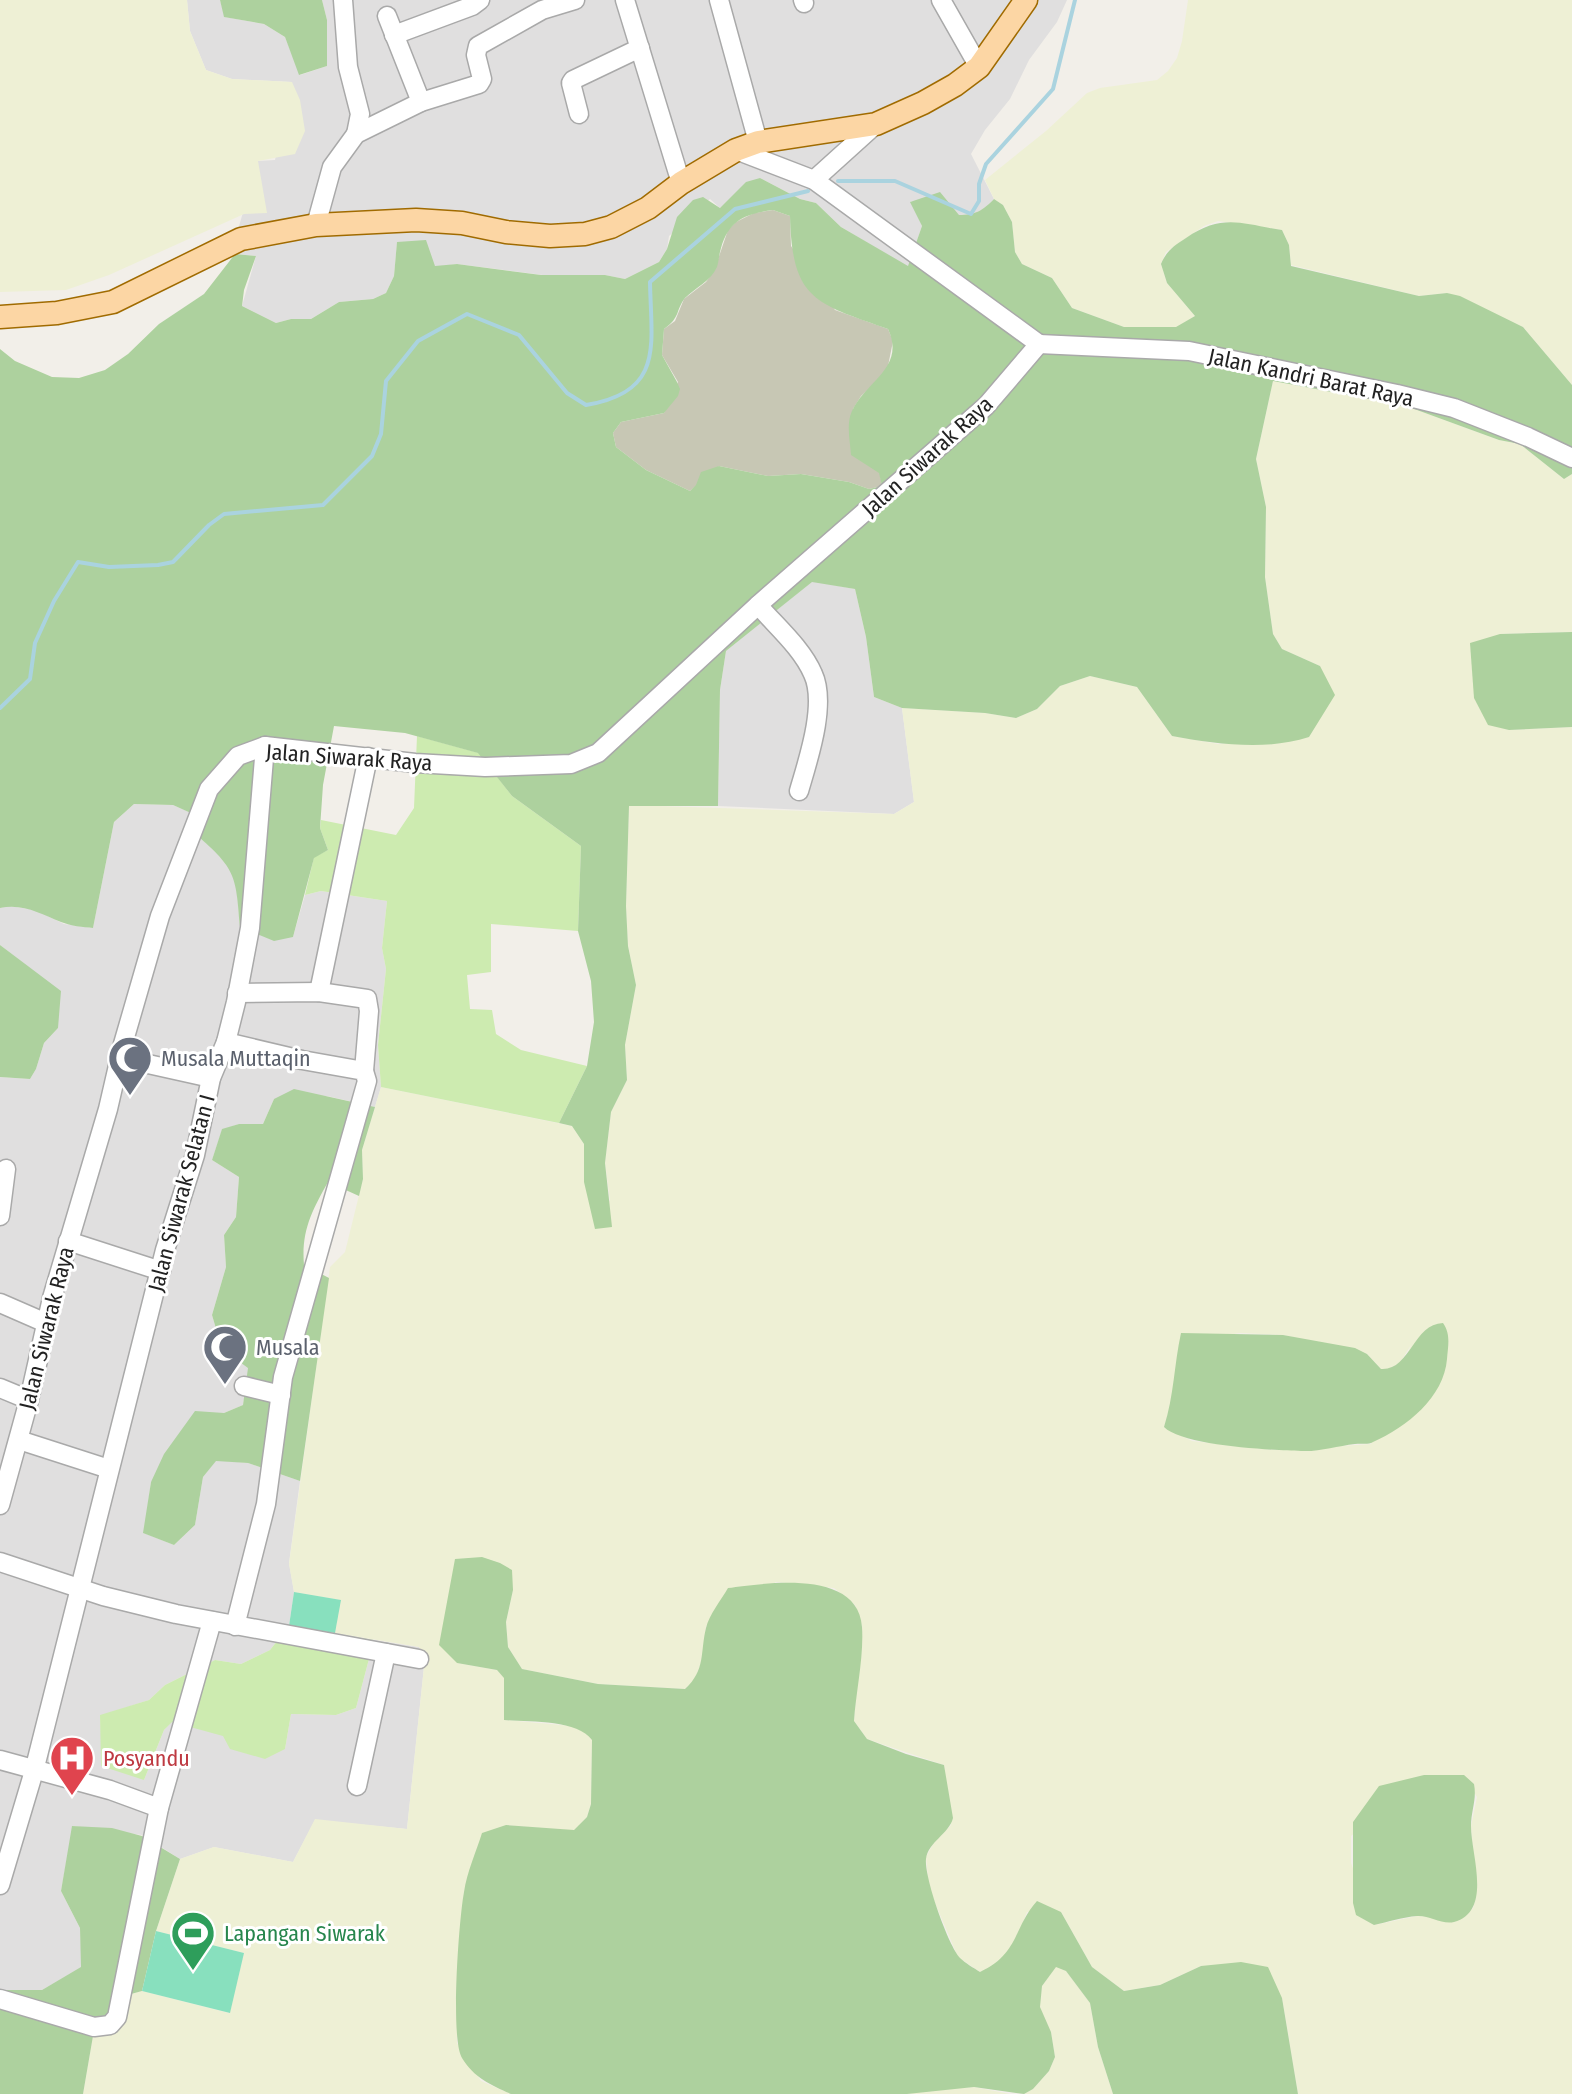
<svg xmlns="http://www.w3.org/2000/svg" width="1572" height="2094" font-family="'Fira Sans Condensed',sans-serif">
<rect width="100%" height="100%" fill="#f2efe9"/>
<g fill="#e0dfdf">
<path d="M187 0H220L225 17 264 24 285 37 300 75 327 66V20L322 0H1067L1057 22 1029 60 1010 99 985 130 971 154 994 199 981 213 973 215H959L911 201 922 226 908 267 841 227 816 203 800 199 760 178 720 208 710 199 669 236 667 249 659 262 625 279 605 275H549L550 276 457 264 435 267 397 243 394 276 386 293 373 299 339 302 311 319H291L276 323 242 306 256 256 235 254 237 233 258 161 275 160 292 82 232 79 206 70 190 31Z"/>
<path d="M812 581 855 589 866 637 874 697 902 708 914 802 894 814 718 806 720 690 726 651Z"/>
<path d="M134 804 173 805 203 818 200 838 223 857 236 880 240 926 293 937 305 895 321 891 387 901 382 948 386 969 378 1045 381 1087 375 1107 327 1096 274 1099 263 1124H239L222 1130 212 1160 239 1177 236 1217 224 1235 226 1267 212 1315 222 1349 249 1368 243 1405 224 1413 151 1482 144 1533 174 1545 195 1525 203 1477 216 1460 248 1463 300 1481 289 1563 294 1592 289 1626 270 1650 241 1664 215 1660 165 1685 149 1700 100 1716 101 1734 144 1780 164 1730 172 1721 285 1749 291 1714 336 1715 356 1708 374 1640 419 1647 425 1657 407 1829 315 1820 293 1862 214 1847 180 1859 142 1835 73 1826 61 1891 80 1928 82 1967 42 1990H0V1077L30 1079 36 1069 44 1043 58 1028 23 963 0 945V908L10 906 36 910 64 924 93 928 114 822Z"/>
</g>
<path fill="#c7c7b4" d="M773 210 790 216 791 246 835 310 888 329 893 341 888 366 881 378 861 396 853 409 880 473 882 486 869 489 849 482 801 474 768 476 719 466 690 491 646 470 616 447 613 433 621 422 664 413 678 382 662 355 664 329 675 321 684 299 706 282 714 271 728 230 736 222 754 213Z"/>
<g fill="#eef0d5" fill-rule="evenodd">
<path d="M0 0H187L190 31 206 70 232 79 292 82 300 100 305 131 295 154 258 161 267 213 244 214 109 275 66 290 0 292Z"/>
<path d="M1188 0H1572V385L1523 327 1447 293 1419 296 1291 265 1289 245 1282 230 1218 221 1204 226 1166 252 1161 264 1167 283 1195 316 1177 327H1124L1072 308 1052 278 1022 264 1015 252 1012 222 1003 205 994 199 985 180 1046 131 1087 93 1100 88 1157 80 1168 71 1177 58 1182 41Z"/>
<path d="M1273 381 1406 406 1499 440 1520 444 1564 479 1572 474V632L1500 634 1509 730 1572 727V2094H1298L1282 1998 1201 1966 1160 1985 1124 1991 1092 1967 1061 1912H1027L1014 1946 994 1966 980 1972 958 1957 929 1889 926 1857 933 1844 951 1825 944 1765 867 1739 854 1721 862 1626 855 1605 834 1588 776 1582 706 1626 704 1654 695 1680 685 1689 598 1684 522 1669 508 1647 506 1622 513 1590 457 1663 497 1670 505 1678 504 1720 573 1726 586 1732 592 1740 591 1804 587 1817 574 1831 506 1825 464 1891 457 1990V2043L481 2081 511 2094H83L93 2036 119 2030 131 1994 142 1991 229 2013 244 1953 156 1931 180 1859 214 1847 293 1862 315 1819 407 1829 425 1657 419 1647 335 1633 340 1600 294 1592 289 1564 330 1267 345 1252 363 1179 362 1150 381 1087 572 1126 584 1144V1182L610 1201 605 1163 611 1112 627 1080 625 1045 636 985 628 946 626 906 629 805 894 814 914 802 902 708 985 713 1016 718 1037 709 1060 686 1090 676 1137 687 1172 736 1218 744 1253 743 1320 666 1282 649 1273 634 1265 577 1266 507 1256 459ZM1240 1333 1283 1335 1367 1354 1381 1369H1388L1400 1363 1411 1345 1371 1444 1275 1450 1192 1441 1164 1427 1173 1400 1227 1335ZM1424 1775H1463L1477 1797 1471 1826 1476 1896 1473 1908 1463 1918 1417 1916 1374 1925 1351 1863V1836Z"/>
<path d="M1056 1966 1066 1971 1090 2003 1098 2047 1113 2094H1024L1033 2089 1049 2071 1055 2057 1051 2032 1039 2007 1042 1986Z"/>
<path d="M974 2087 1010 2094H907L919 2091Z"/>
</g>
<g fill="#cdebb0">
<path d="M417 736 479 753 512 796 581 846 578 931 491 924V972L467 975 470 1009 492 1010 496 1034 521 1050 587 1066 559 1123 381 1087 378 1045 386 969 382 948 387 901 321 891 305 895 314 857 328 850 320 828 321 820 396 835 414 808Z"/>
<path d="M289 1626 374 1640 356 1708 336 1715 291 1714 285 1749 265 1759 230 1749 223 1736 172 1722 164 1730 144 1780 101 1766 100 1715 149 1700 165 1685 215 1660 241 1664 270 1650Z"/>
</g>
<g fill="#add19e" fill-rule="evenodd">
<path d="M220 0H322L327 20V66L299 75 285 37 264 24 224 17Z"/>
<path d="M760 178 800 199 816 203 841 227 908 266 922 226 910 202 940 192 959 215C976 215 982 211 994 199L1003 205 1012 222 1015 252 1022 264 1052 278 1072 308 1124 327H1176L1195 316 1167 283 1161 264C1167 250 1174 246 1186 238 1223 213 1241 224 1282 230L1289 245 1291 266 1419 296 1447 293 1460 296 1523 327 1572 385V474L1564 479 1520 444 1499 440 1406 406 1273 381 1256 459 1266 507 1265 577 1273 634 1282 649 1320 666 1335 695 1309 737C1266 751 1216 744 1172 736L1137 687 1090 676 1060 686 1037 709 1016 718 985 713 902 708 874 697 866 637 855 589 812 582 726 651 720 690 718 806H629L626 906 628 946 636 985 625 1045 627 1080 611 1112 605 1163 612 1227 595 1229 584 1182V1144L572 1126 559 1123 587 1066 594 1022 591 981 578 931 581 846 512 796 478 753 405 733 334 726 323 785 320 828 328 850 314 858 293 937 274 941 240 927C236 879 237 870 200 838L202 818 173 805 134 804 114 822 93 928C83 927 71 926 61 922 41 914 23 903 0 908V349L15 361 52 377 79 378 105 370 128 354 159 324 204 294 235 254 256 256 244 290 242 306 276 323 291 319H311L339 302 373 299 386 293 394 276 397 242 426 240 435 266 457 264 541 275H605L625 279 659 262 667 249 677 217 693 200 703 197 720 208 746 182ZM773 210 790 216C792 300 815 303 888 329 906 368 866 381 852 411 846 424 850 440 851 455L879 473 882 486 869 489 849 482 801 474 768 476 719 466 701 472 696 485 690 491 646 470 616 447 613 433 621 422 664 413 678 396 680 389 677 382 662 355 664 329C681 317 675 311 685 298 696 287 710 282 717 267 719 261 719 254 721 248 729 220 745 214 773 210Z"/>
<path d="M1572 632V727L1509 730 1488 725 1474 698 1470 643 1500 634Z"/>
<path d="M0 945 61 991 58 1028 44 1043 36 1069 30 1079 0 1077Z"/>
<path d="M294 1089 375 1107 362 1150 363 1179 359 1196 328 1182C312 1211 301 1231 304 1265L329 1278 300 1481 248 1463 216 1461 203 1477 195 1525 174 1545 143 1533 151 1482 164 1454 195 1411 224 1413 243 1405 248 1368 222 1349 212 1315 226 1267 224 1235 236 1217 239 1177 212 1160 222 1129 239 1124H263L274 1099Z"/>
<path d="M1443 1323C1451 1334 1448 1346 1447 1359 1444 1397 1407 1427 1373 1442 1368 1445 1362 1443 1355 1444 1337 1446 1319 1452 1301 1451 1271 1450 1183 1446 1164 1427 1174 1396 1174 1365 1181 1333L1283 1335 1355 1348 1367 1354 1381 1369C1410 1371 1413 1324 1443 1323Z"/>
<path d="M482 1557 500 1563 512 1570 513 1590 506 1622 508 1647 522 1669 598 1684 685 1689C706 1670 700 1652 706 1628 709 1615 721 1600 728 1588 767 1583 858 1569 862 1627 864 1656 856 1692 854 1721L867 1739 906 1754 944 1765 953 1818C949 1834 928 1842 926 1859 924 1877 948 1945 960 1958 965 1963 974 1968 980 1972 1019 1954 1013 1928 1037 1901L1061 1912 1092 1967 1124 1991 1160 1985 1201 1966 1241 1962 1268 1967 1282 1998 1298 2094H1113L1098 2047 1090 2003 1066 1971 1056 1967 1042 1986 1040 2007 1051 2032 1055 2057 1049 2071 1033 2089 1024 2094 974 2087 907 2094H511C491 2085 474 2078 462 2058 450 2038 459 1919 464 1892 467 1872 476 1852 482 1833L506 1825 574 1830 587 1817 591 1804 592 1740C577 1719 528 1722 504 1720V1678L497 1670 457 1663 439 1645 455 1559Z"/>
<path d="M1424 1775H1464L1474 1784C1477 1799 1471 1811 1471 1826 1471 1855 1493 1911 1454 1922 1442 1925 1429 1915 1417 1916 1403 1917 1388 1922 1374 1925L1356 1915 1353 1903V1822L1379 1786Z"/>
<path d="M72 1826 112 1828 142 1836 180 1859 156 1931 142 1991 131 1994 119 2030 93 2036 83 2094H0V1990H42L81 1967 80 1928 61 1891Z"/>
</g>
<g fill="#88e0be">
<path d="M294 1592 341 1600 335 1633 289 1626Z"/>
<path d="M156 1931 244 1953 230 2013 142 1991Z"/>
</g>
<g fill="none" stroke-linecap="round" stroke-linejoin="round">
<g stroke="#aad3df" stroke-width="4">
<path d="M838 181H895L971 214 979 201V184L986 164 1053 89 1075 0"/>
<path d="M0 708 30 679 35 643 54 601 78 562 109 567 158 565 173 562 209 525 224 514 323 505 372 456 381 434 386 381 418 341 467 314 519 335 567 393 586 405C665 392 651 345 650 282L735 209 808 191"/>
</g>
<g stroke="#a9a9a9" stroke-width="21">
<g id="minor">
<path d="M343 0 348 67 360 114 356 134"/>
<path d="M625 0 681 183"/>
<path d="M719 0 758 142"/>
<path d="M803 0 804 3"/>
<path d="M941 0 979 67"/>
<path d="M387 16 421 102"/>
<path d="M394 35 472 6 480 0"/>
<path d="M579 114 571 83 573 80 640 48"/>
<path d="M736 150 814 180 1039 344"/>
<path d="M814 180 876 124"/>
<path d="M316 225 332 167 356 134 421 102 479 84 482 79 476 55 478 46 542 10 575 0"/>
<path d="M1039 344 1189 351 1397 394 1454 408 1528 437 1572 458"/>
<path d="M758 605C776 626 802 648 813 674 827 704 808 760 799 791"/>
<path d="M319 992 368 757"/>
<path d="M237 993 319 992 367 999 369 1011 364 1071"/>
<path d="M226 1042 302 1060 364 1071 367 1081 283 1377 266 1504 235 1626"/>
<path d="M121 1058 211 1078"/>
<path d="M0 1216 6 1169"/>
<path d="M68 1241 161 1271"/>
<path d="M0 1303 46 1323"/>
<path d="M244 1386 281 1395"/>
<path d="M0 1388 29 1400"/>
<path d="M19 1440 109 1469"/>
<path d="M0 1505 29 1400 52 1298 108 1109 123 1044 160 916 209 789 238 756 265 746 415 763 485 767 571 764 598 753 758 605 986 406 1039 344"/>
<path d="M0 1562 103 1596 176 1614 419 1659"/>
<path d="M0 1760 110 1790 159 1808"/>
<path d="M357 1786 386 1653"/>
<path d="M0 1885 34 1771 165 1250 195 1155 211 1078 226 1042 236 1002 250 928 265 746"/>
<path d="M0 1999 94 2027 110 2025 117 2017 159 1808 212 1621"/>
</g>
</g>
<g stroke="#a06b00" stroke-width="25">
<path id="major" d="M0 317 57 313 113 302 241 239 316 225 416 220 462 223 506 232 550 236 585 234 611 227 648 208 681 183 736 150 758 142 876 124 923 103 955 85 979 67 1026 0"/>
</g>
<use href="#minor" stroke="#fff" stroke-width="18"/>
<use href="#major" stroke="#fcd6a4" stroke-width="22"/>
</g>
<defs>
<g id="mosque-pin" transform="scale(2.3)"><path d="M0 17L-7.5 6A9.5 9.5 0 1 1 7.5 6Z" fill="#6b7280" stroke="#fff"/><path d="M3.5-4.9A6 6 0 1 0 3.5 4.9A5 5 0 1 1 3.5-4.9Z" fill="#fff"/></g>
<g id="hospital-pin" transform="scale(2.3)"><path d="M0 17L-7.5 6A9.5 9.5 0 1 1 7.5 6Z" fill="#e0444e" stroke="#fff"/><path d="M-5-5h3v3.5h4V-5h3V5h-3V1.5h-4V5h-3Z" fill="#fff"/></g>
<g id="stadium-pin" transform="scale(2.3)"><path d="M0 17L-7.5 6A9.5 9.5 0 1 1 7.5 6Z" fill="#2e9e5b" stroke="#fff"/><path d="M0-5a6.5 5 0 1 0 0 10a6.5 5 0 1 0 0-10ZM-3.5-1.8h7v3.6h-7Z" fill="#fff"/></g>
</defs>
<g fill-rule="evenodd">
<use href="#mosque-pin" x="130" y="1058"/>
<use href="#mosque-pin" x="225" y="1347"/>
<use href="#hospital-pin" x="72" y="1758"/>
<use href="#stadium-pin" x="193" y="1933"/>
</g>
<g text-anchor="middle" stroke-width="6" stroke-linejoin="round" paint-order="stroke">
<g font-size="22" fill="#222" stroke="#fff">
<text transform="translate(1311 377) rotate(12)" y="8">Jalan Kandri Barat Raya</text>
<text transform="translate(927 456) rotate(-42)" y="8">Jalan Siwarak Raya</text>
<text transform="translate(349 757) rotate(4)" y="8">Jalan Siwarak Raya</text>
<text transform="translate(181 1193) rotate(-75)" y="8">Jalan Siwarak Selatan I</text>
<text transform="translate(46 1328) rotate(-76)" y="8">Jalan Siwarak Raya</text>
</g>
<g font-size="22" fill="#5b616d" stroke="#fff" text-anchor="start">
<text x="161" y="1066">Musala Muttaqin</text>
<text x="256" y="1355">Musala</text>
</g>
<g font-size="22" fill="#be3a42" stroke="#fff" text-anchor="start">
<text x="103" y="1766">Posyandu</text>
</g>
<g font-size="22" fill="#27864d" stroke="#fff" text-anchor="start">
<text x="224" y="1941">Lapangan Siwarak</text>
</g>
</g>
</svg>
